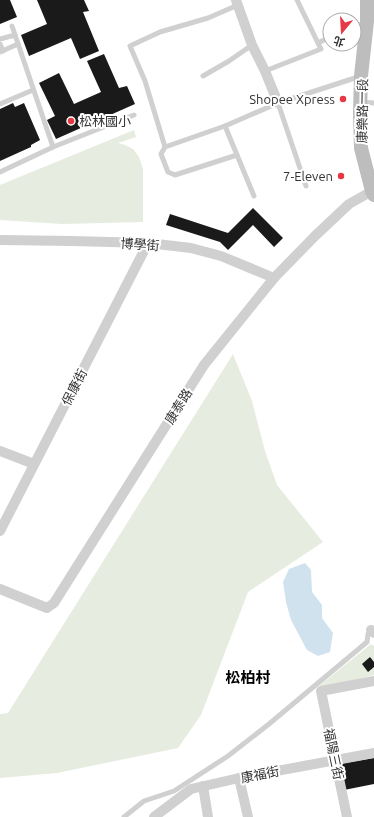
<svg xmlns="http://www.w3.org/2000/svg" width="374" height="817" font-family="Ubuntu,'Noto Sans TC',sans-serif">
<rect width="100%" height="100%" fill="#fff"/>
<g fill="#e6ecdf">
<path d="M134 130 136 137 118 143 125 145 133 149 139 157 143 169V222L62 224 0 220V185Z"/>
<path d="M233 354 252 401 265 451 277 485 323 542 248 592 201 715 178 748 57 773 0 778V714L8 713Z"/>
<path d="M371 644 374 646V675L322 688 319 686Z"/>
</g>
<path fill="#cfe2ee" d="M305 563 311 570 312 592 322 605V618L333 633 330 652 318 656 307 650 291 620 286 602 283 582 289 569Z"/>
<g fill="#1a1a1a">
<path d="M0 0H10L17 17 0 24Z"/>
<path d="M37 0H84L89 11 83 12 99 51 80 59 71 38 29 56 21 35 47 24Z"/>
<path d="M104 54 119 88 127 86 135 104 56 139 47 120 55 116 39 83 59 73 74 104 101 92 87 61Z"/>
<path d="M13 103 15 107 24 103 40 140 31 145V147L0 161V109Z"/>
<path d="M253 208 283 238 274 247 253 225 228 250 220 242 166 225 170 214 228 233Z"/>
<path d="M370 657 374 662V667L368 672 362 664Z"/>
<path d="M374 758V784L344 790 339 764Z"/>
</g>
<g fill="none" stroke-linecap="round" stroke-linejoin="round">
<g stroke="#d0d0d0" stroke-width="5">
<path d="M297 0 318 43"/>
<path d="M12 26 53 147"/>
<path d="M354 27 366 22"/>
<path d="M0 39 15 35"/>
<path d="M0 44 3 51"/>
<path d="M0 52 18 44"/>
<path d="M265 71 321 49 318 43 330 37"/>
<path d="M203 76 229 61 252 45"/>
<path d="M361 102 374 103"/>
<path d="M278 103 306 186"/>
<path d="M0 104 33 90"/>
<path d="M225 126 254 196"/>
<path d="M165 147 145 81 130 46 160 32 208 18 238 5"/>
<path d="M165 147 225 126 278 103 361 76"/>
<path d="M165 147 161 154 168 172 175 175 237 155"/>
<path d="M0 172 53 147 134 115"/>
<path d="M124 817 144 801 174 791 228 756 269 724 367 642 368 634 371 629"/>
</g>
<g stroke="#d0d0d0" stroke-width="10">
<path d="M236 0 252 45 265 71 278 103"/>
<path d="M0 240 72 241 148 243 191 248 221 256 274 278"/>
<path d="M0 451 34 464"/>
<path d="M0 531 148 243"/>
<path d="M0 589 47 608 54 603 204 365 274 278 315 236 349 204 372 191"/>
<path d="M371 630 374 633"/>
<path d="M239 778 248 817"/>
<path d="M203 786 208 817"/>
<path d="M154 817 191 789 239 778 374 753"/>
<path d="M347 817 321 691 374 681"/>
</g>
<path stroke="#bdbdbd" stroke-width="14" d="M367 0V21L361 76 360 113 361 148 372 191 374 195"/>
</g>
<g fill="#e63946" stroke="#fff" stroke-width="1.5">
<circle cx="343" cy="99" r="4"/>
<circle cx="71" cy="121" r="4"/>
<circle cx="341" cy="176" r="4"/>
</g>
<g text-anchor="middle" stroke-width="4" stroke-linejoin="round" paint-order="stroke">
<g font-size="13" fill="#333" stroke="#fff" text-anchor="end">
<text x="335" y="104">Shopee Xpress</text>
<text x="79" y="126" text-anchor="start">松林國小</text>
<text x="333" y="181">7-Eleven</text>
</g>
<g font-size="13" fill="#333" stroke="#fff">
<text transform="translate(362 111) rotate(-89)" y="5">康樂路一段</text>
<text transform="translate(140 244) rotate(4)" y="5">博學街</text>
<text transform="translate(74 387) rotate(-63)" y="5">保康街</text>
<text transform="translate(178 406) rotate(-58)" y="5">康泰路</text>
<text transform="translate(334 754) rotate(78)" y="5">福陽三街</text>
<text transform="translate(260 774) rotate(-11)" y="5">康福街</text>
</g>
<g font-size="15" font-weight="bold" fill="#000" stroke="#fff">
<text x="248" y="683">松柏村</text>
</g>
</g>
<g transform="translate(342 32) rotate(198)"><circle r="19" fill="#ffffff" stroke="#adadad"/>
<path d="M0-3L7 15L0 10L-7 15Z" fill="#e63946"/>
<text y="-6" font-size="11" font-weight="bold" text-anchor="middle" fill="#333333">北</text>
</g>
</svg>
